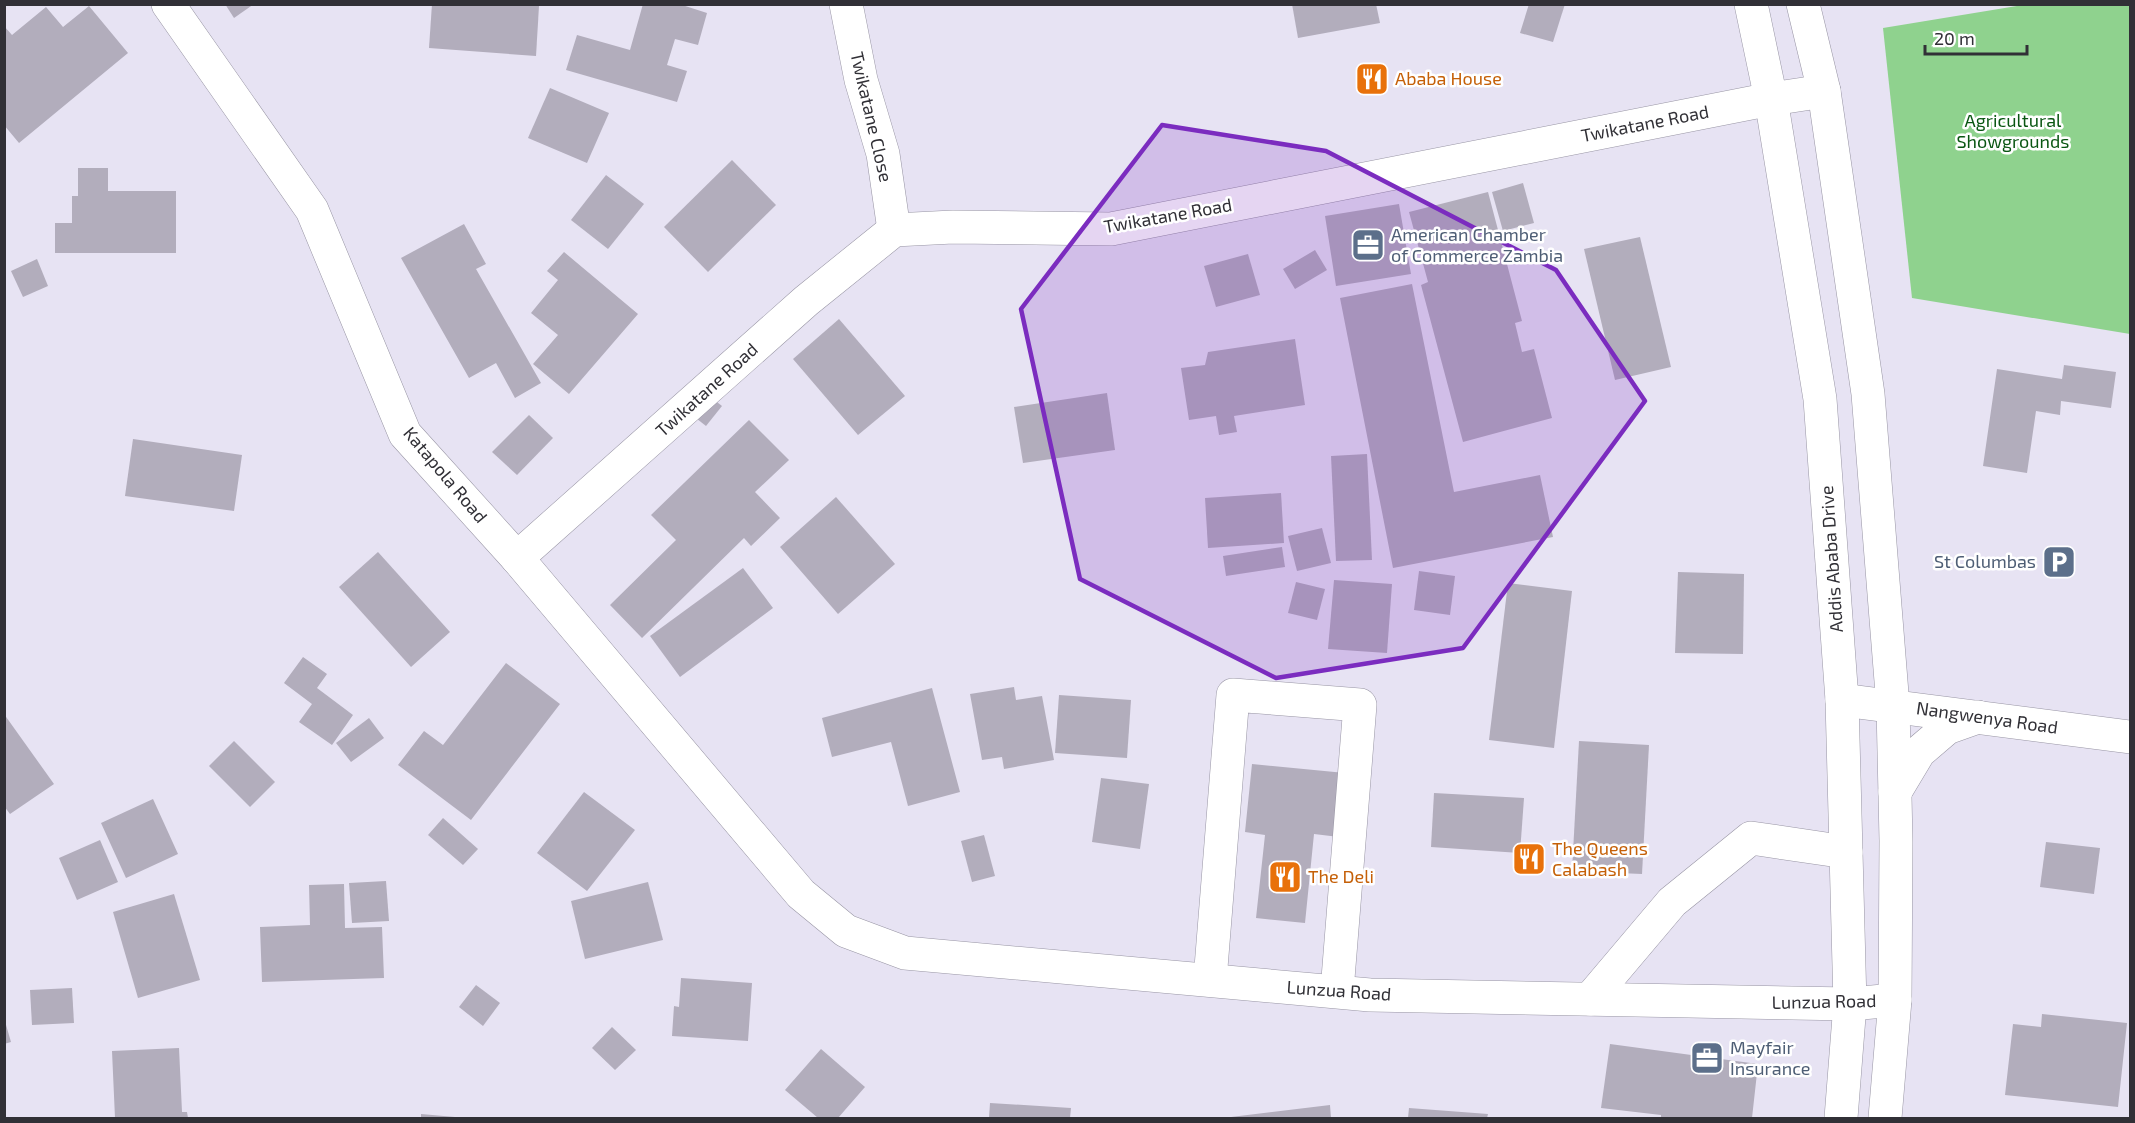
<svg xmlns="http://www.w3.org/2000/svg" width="2135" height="1123" font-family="'Exo 2',sans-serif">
<rect width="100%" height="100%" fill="#e7e3f3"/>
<path fill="#8fd28e" d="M2029 4 2130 5V334L1912 298 1883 28Z"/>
<g fill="#b2adbc">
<path d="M225 4H254L234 18Z"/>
<path d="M432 4 539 6 536 56 429 48Z"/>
<path d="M643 4H679L707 13 698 45 675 39 667 65 687 71 677 102 566 70 577 35 630 50Z"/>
<path d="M1292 4H1376L1380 23 1298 38Z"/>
<path d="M1529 4H1565L1553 42 1520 33Z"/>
<path d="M89 6 128 53 19 143 4 125V26L12 35 46 7 63 27Z"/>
<path d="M550 88 609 113 587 163 528 138Z"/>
<path d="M732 160 776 205 708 272 664 227Z"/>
<path d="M78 168H108V191H176V253H55V223H72V196H78Z"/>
<path d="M606 175 644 204 608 249 571 220Z"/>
<path d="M1523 183 1534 223 1503 231 1492 192Z"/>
<path d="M1488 192 1522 321 1515 323 1522 352 1534 349 1552 418 1463 442 1421 285 1428 282 1409 212Z"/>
<path d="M1399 204 1411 274 1336 286 1325 216Z"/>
<path d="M464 224 486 264 476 269 541 383 515 398 496 363 469 378 401 258Z"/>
<path d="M1640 237 1671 367 1615 380 1584 249Z"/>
<path d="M1315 250 1327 270 1295 289 1283 269Z"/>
<path d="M564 252 638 314 569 394 533 364 558 335 531 313 558 280 547 271Z"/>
<path d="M1248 254 1260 295 1216 307 1204 266Z"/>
<path d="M37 259 48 286 23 297 11 271Z"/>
<path d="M1412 284 1454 492 1540 475 1553 537 1393 568 1340 298Z"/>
<path d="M839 319 905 396 858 435 793 359Z"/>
<path d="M1295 339 1305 405 1234 416 1237 432 1219 435 1216 416 1189 420 1181 368 1205 365 1208 352Z"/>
<path d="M2064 365 2116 372 2111 408 2061 401 2060 415 2036 411 2027 473 1983 466 1997 369 2062 379Z"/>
<path d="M1107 393 1115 450 1023 463 1014 407Z"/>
<path d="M708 395 722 406 706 426 692 415Z"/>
<path d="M529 415 553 438 517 475 492 452Z"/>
<path d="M749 420 789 460 755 492 780 518 751 546 744 538 642 638 610 605 676 540 651 515Z"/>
<path d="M133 439 242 455 234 511 125 496Z"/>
<path d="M1367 454 1372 560 1336 561 1331 456Z"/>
<path d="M1281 493 1284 543 1208 548 1205 498Z"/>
<path d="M836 497 895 564 838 614 780 547Z"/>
<path d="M1322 528 1331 563 1297 571 1288 536Z"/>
<path d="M1282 547 1285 567 1226 576 1223 556Z"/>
<path d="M378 552 450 632 411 667 339 587Z"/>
<path d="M743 568 773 608 680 677 650 636Z"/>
<path d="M1419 571 1455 576 1450 615 1414 610Z"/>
<path d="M1678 572 1744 574 1743 654 1675 653Z"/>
<path d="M1334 580 1392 584 1387 653 1328 649Z"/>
<path d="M1296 582 1325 589 1317 620 1288 613Z"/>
<path d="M1508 583 1572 591 1554 748 1489 740Z"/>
<path d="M303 657 327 674 317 688 353 715 332 745 299 722 312 704 284 683Z"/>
<path d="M506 663 560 704 471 820 398 765 424 731 443 745Z"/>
<path d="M1014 687 1016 700 1042 696 1054 760 1004 769 1002 757 982 760 970 694Z"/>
<path d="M932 688 960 792 908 806 891 742 832 757 822 718Z"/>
<path d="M1059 695 1131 700 1127 758 1055 753Z"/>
<path d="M4 714 54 784 10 814 4 806Z"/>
<path d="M369 718 384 738 351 762 336 743Z"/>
<path d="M234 741 275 782 250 807 209 766Z"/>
<path d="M1579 741 1649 745 1642 874 1572 871Z"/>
<path d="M1252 764 1345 773 1339 837 1314 834 1305 923 1256 918 1265 835 1245 832Z"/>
<path d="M1101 778 1149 784 1140 849 1092 842Z"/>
<path d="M584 792 635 830 587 891 537 853Z"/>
<path d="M1434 793 1524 798 1520 853 1431 847Z"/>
<path d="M153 799 178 854 126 878 101 823Z"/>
<path d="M443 818 478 849 463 865 428 835Z"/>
<path d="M984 835 995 876 972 882 961 841Z"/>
<path d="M100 840 118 882 77 900 59 858Z"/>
<path d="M2046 842 2100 848 2094 894 2040 887Z"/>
<path d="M386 881 389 921 352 923 349 883Z"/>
<path d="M648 882 663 940 585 959 571 901Z"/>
<path d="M344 884 345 928 382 927 384 978 262 982 260 927 310 925 309 885Z"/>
<path d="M174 894 200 980 138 998 113 912Z"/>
<path d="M681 978 752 983 748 1041 672 1036 674 1006 679 1007Z"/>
<path d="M476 985 500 1003 483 1026 459 1007Z"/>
<path d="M72 988 74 1023 32 1025 30 990Z"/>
<path d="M2042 1014 2127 1023 2118 1107 2005 1095 2013 1024 2041 1027Z"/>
<path d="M4 1018 11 1042 4 1044Z"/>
<path d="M612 1027 636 1050 615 1070 592 1048Z"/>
<path d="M1610 1044 1758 1064 1752 1118H1661V1115L1601 1108Z"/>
<path d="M179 1048 182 1112H187L188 1118H115L112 1051Z"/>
<path d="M821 1049 865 1087 838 1118H818L785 1090Z"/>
<path d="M990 1103 1071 1108 1070 1118H989Z"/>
<path d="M1330 1105 1331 1118H1231V1117Z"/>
<path d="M1409 1108 1488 1114 1487 1118H1408Z"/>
<path d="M421 1114 455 1117V1118H421Z"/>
</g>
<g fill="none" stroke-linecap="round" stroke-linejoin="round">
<g stroke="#9895a4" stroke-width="34">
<g id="minor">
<path d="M168 4 312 210 405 434 517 558 801 894 846 931 905 953 1370 995 1850 1004 1895 1000"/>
<path d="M846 4 861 80 883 154 894 230"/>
<path d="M517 558 806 301 894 230 953 227 1111 229 1771 99 1824 91"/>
<path d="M1210 980 1233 695 1360 705 1337 991"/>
<path d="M1590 999 1672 902 1751 838 1846 852"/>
</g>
</g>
<g stroke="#9895a4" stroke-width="34">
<g id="major">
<path d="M1751 4 1771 99 1820 399 1842 700 1850 1004 1841 1118"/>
<path d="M1803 4 1824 91 1868 394 1893 706 1896 841 1895 1000 1885 1118"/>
<path d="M1842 700 2130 737"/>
<path d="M1895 792 1919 752 1947 728 1978 717"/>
</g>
</g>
<use href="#minor" stroke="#fff" stroke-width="33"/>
<use href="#major" stroke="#fff" stroke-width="33"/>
</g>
<path fill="#7b2cbf" fill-opacity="0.2" stroke="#7b2cbf" stroke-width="4.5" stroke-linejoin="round" d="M1162 125 1326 151 1556 270 1645 401 1463 648 1276 678 1080 579 1021 309Z"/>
<defs>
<g id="restaurant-square" transform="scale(1.725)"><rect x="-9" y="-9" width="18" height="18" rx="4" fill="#e8710a" stroke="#fff"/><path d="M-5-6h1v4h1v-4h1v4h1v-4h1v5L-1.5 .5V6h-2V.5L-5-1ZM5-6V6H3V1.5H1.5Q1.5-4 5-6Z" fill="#fff"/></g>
<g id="office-square" transform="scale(1.725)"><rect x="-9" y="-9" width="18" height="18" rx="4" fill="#5c6f8a" stroke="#fff"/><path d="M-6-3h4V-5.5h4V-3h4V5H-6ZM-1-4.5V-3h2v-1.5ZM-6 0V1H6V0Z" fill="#fff"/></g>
<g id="parking-square" transform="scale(1.725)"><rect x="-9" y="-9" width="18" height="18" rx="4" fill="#5c6f8a" stroke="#fff"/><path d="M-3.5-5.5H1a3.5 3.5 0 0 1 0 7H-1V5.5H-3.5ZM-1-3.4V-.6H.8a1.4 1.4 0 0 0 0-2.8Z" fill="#fff"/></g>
</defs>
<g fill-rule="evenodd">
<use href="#restaurant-square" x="1372" y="79"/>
<use href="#office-square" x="1368" y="245"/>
<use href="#parking-square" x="2059" y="562"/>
<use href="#restaurant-square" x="1529" y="859"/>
<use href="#restaurant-square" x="1285" y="877"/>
<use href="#office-square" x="1707" y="1058"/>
</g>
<g text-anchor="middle" stroke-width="5" stroke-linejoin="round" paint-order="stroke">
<g font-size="18" fill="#c56008" stroke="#fff" text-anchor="start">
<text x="1395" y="85">Ababa House</text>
<text x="1552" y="855">The Queens<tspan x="1552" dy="21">Calabash</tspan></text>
<text x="1308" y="883">The Deli</text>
</g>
<g font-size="18" fill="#313036" stroke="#fff">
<text transform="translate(871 117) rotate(77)" y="6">Twikatane Close</text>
<text transform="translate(1645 124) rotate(-11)" y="6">Twikatane Road</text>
<text transform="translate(1168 216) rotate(-10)" y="6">Twikatane Road</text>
<text transform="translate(707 390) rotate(-42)" y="6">Twikatane Road</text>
<text transform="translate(445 475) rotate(50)" y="6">Katapola Road</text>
<text transform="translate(1832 559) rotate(-94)" y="6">Addis Ababa Drive</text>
<text transform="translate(1987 718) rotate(8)" y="6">Nangwenya Road</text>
<text transform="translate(1339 991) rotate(4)" y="6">Lunzua Road</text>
<text transform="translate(1824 1002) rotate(-1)" y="6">Lunzua Road</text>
</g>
<g font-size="18" fill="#095612" stroke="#fff">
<text x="2013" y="127">Agricultural<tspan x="2013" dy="21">Showgrounds</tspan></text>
</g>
<g font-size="18" fill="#4e5e75" stroke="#fff" text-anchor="start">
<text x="1391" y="241">American Chamber<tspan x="1391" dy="21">of Commerce Zambia</tspan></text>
<text x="2036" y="568" text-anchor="end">St Columbas</text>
<text x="1730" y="1054">Mayfair<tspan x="1730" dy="21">Insurance</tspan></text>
</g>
</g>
<rect width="2135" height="1123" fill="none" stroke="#313036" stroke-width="12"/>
<path d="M1925 45v9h102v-9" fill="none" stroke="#313036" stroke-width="3"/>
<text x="1934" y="45" font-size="18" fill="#313036" stroke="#ffffff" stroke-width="4.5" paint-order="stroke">20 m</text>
</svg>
